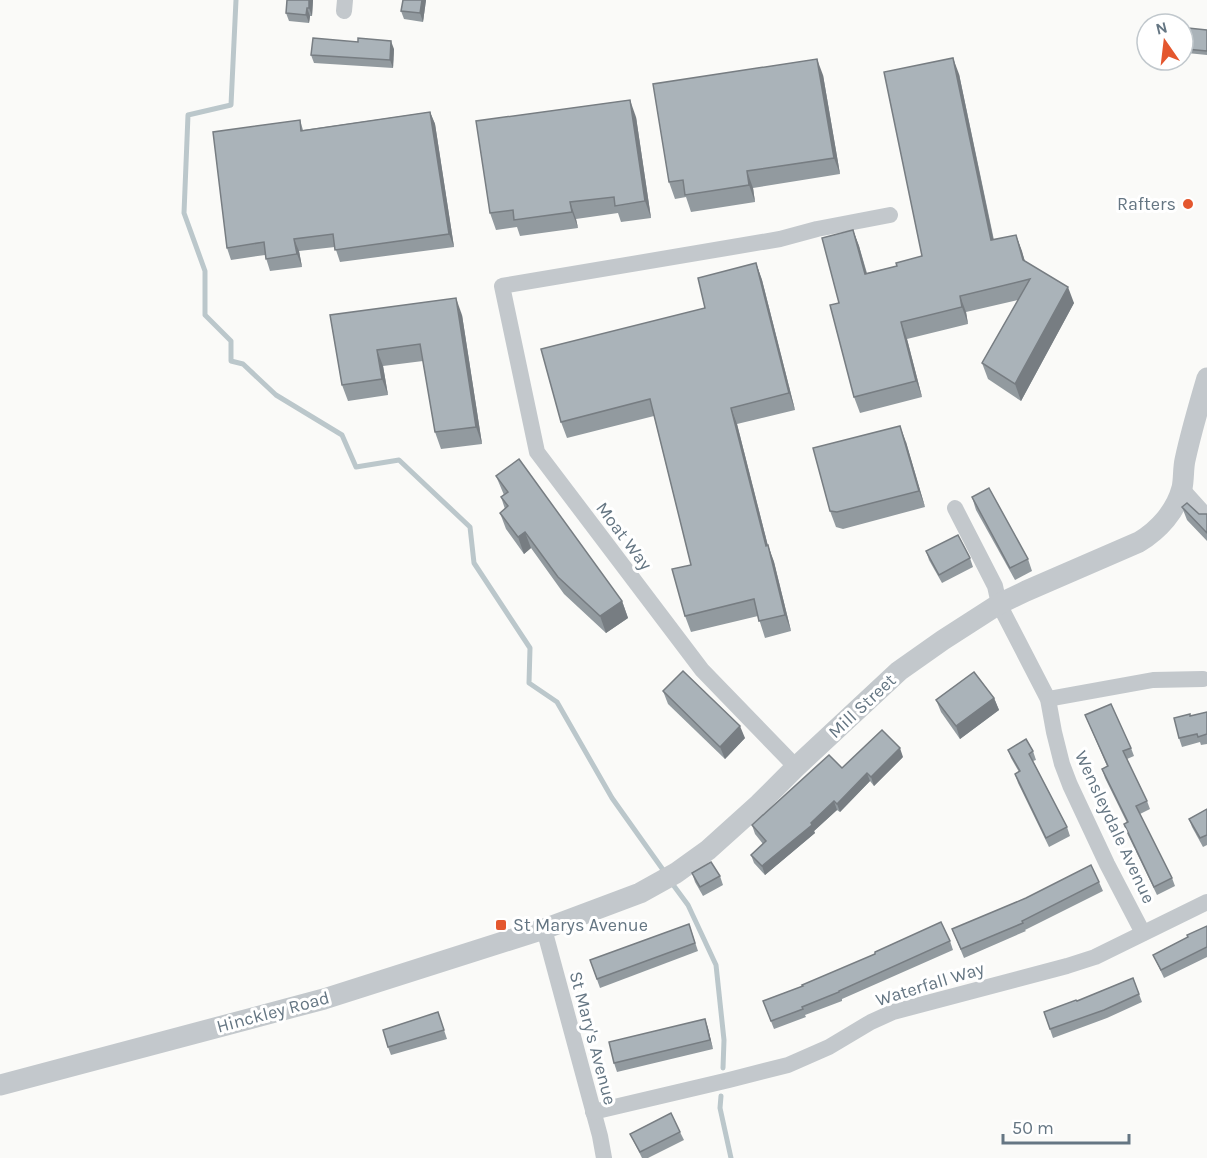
<svg xmlns="http://www.w3.org/2000/svg" width="1207" height="1158" font-family="Karla,sans-serif">
<rect width="100%" height="100%" fill="#fafaf8"/>
<g fill="none" stroke-linecap="round" stroke-linejoin="round">
<g stroke="#bbc7cb" stroke-width="5">
<path d="M236 0 231 105 188 115 184 213 205 271V315L231 341V361L243 364 276 395 342 435 356 467 399 460 470 527 474 563 530 648 529 683 557 702 612 798 666 874"/>
<path d="M671 882 688 905 716 965 724 1040 723 1068"/>
<path d="M721 1096 720 1108 731 1158"/>
</g>
<g stroke="#c3c8cc" stroke-width="16">
<path d="M344 11 345 0"/>
<path d="M1181 488 1207 517"/>
<path d="M955 508 995 586 999 604 1048 699 1054 732 1062 764 1070 785 1107 864 1143 933"/>
<path d="M1048 699 1153 680 1203 679"/>
<path d="M796 767 702 670 537 452 502 286 780 239 817 229 890 215"/>
<path d="M544 929 600 1136 604 1158"/>
<path d="M593 1112 729 1080 788 1065 829 1047 871 1022 893 1012 1067 966 1095 957 1207 902"/>
</g>
<path stroke="#c3c8cc" stroke-width="21" d="M0 1085 324 999 544 929 640 893 676 873 708 850 759 804 796 767 899 671 943 640 999 604 1026 591 1139 542C1159 530 1176 511 1182 488 1184 479 1183 469 1185 460 1191 432 1199 405 1207 378"/>
</g>
<g fill="#929a9f">
<path d="M287 0H313L312 16H310L309 23 289 21 286 13Z"/>
<path d="M403 0H426L423 22 404 19 401 11Z"/>
<path d="M1207 30V55L1187 53 1186 49Z"/>
<path d="M394 49 393 68 314 63 311 55Z"/>
<path d="M959 74 994 240 1016 235 1025 261 1074 303 1021 401 988 379 982 363 1018 300 966 312 968 324 907 339 922 397 860 413 854 397 839 303 853 230 859 246 867 273 897 266 922 256Z"/>
<path d="M823 75 840 174 753 188 755 202 691 212 686 197 675 199 669 182Z"/>
<path d="M430 112 435 124 454 247 340 262 335 247 299 251 302 267 270 271 265 255 231 260 227 248 300 120 303 130Z"/>
<path d="M636 117 651 218 621 222 618 213 576 219 578 228 520 236 517 227 496 230 490 213Z"/>
<path d="M756 263 762 280 795 410 737 424 768 546 774 562 791 631 765 638 758 616 691 632 685 616 691 565 654 416 567 438 561 422 705 308Z"/>
<path d="M330 315H462L482 444 441 449 435 432 423 361 383 366 388 395 348 401 342 385Z"/>
<path d="M906 442 925 507 843 529 836 527 830 511Z"/>
<path d="M496 476 622 601 628 618 606 633 564 594 531 548 524 554 506 529 500 513 505 509 501 497 504 495Z"/>
<path d="M972 497 1028 559 1032 571 1015 580 976 510Z"/>
<path d="M1182 507 1199 514H1207V541L1187 520Z"/>
<path d="M926 551 970 558 973 567 942 583 929 560Z"/>
<path d="M663 691 745 738 725 759 668 704Z"/>
<path d="M994 698 999 710 960 739 941 712 936 700Z"/>
<path d="M1207 712V744L1201 745 1200 742 1182 747 1179 738 1190 716Z"/>
<path d="M1085 715 1131 748 1134 756 1127 759 1147 801 1150 809 1140 814 1172 878 1175 886 1157 895 1127 833 1124 824 1127 823 1105 778 1102 769 1107 766Z"/>
<path d="M1008 750 1033 751 1036 760 1033 761 1067 827 1070 836 1049 847 1018 783 1015 774 1019 772 1011 758Z"/>
<path d="M903 757 874 786 870 781 840 812 837 810 814 831 815 833 765 875 754 863 751 855 763 844 755 834 752 825Z"/>
<path d="M1207 809V845L1203 847 1192 827 1189 819Z"/>
<path d="M692 873 720 876 723 885 703 896 695 882Z"/>
<path d="M1099 882 1103 891 1025 930 1026 931 964 958 952 929Z"/>
<path d="M689 924 698 951 600 988 590 960Z"/>
<path d="M1207 926V957L1164 978 1153 955 1188 937Z"/>
<path d="M950 941 953 950 842 999V1001L805 1015 806 1017 774 1029 763 1001 803 986Z"/>
<path d="M1133 978 1142 1002 1107 1018 1053 1038 1044 1012 1077 1001Z"/>
<path d="M705 1019 713 1049 617 1072 614 1063Z"/>
<path d="M441 1021 447 1039 391 1055 388 1047Z"/>
<path d="M680 1132 684 1140 648 1158H642L630 1134Z"/>
</g>
<g fill="#777d82">
<path d="M309 0H313L312 16 309 8Z"/>
<path d="M422 0H426L423 22 420 13Z"/>
<path d="M307 8 310 16 309 23 306 15Z"/>
<path d="M391 41 394 49 393 68 390 60Z"/>
<path d="M953 58 959 74 997 257 991 240Z"/>
<path d="M817 59 823 75 840 174 834 158Z"/>
<path d="M630 100 636 117 651 218 645 201Z"/>
<path d="M430 112 435 124 454 247 449 234Z"/>
<path d="M747 171 753 188 755 202 749 185Z"/>
<path d="M570 202 576 219 578 228 572 212Z"/>
<path d="M853 230 859 246 871 290 865 274Z"/>
<path d="M1016 235 1022 251 1029 277 1023 260Z"/>
<path d="M294 239 299 251 302 267 297 254Z"/>
<path d="M756 263 762 280 795 410 789 393Z"/>
<path d="M1068 287 1074 303 1021 401 1015 384Z"/>
<path d="M960 296 966 312 968 324 962 307Z"/>
<path d="M456 298 462 315 482 444 476 427Z"/>
<path d="M901 322 907 339 922 397 916 381Z"/>
<path d="M377 350 383 366 388 395 382 379Z"/>
<path d="M731 408 737 424 772 562 766 546Z"/>
<path d="M900 426 906 442 925 507 919 491Z"/>
<path d="M525 532 531 548 524 554 518 537Z"/>
<path d="M768 545 774 562 791 631 785 615Z"/>
<path d="M622 601 628 618 606 633 600 616Z"/>
<path d="M994 698 999 710 960 739 956 726Z"/>
<path d="M740 726 745 738 725 759 720 747Z"/>
<path d="M900 748 903 757 874 786 871 777Z"/>
<path d="M867 773 870 781 840 812 837 804Z"/>
<path d="M834 801 837 810 814 831 815 833 765 875 762 866Z"/>
<path d="M705 1019 708 1028 713 1049 710 1040Z"/>
</g>
<g fill="#aab3b9" stroke="#777d82" stroke-width="1.5">
<path d="M287 0H309V8H307L306 15 286 13Z"/>
<path d="M403 0H422L420 13 401 11Z"/>
<path d="M1188 28 1207 30V51L1186 49Z"/>
<path d="M313 38 358 42V38L391 41 390 60 311 55Z"/>
<path d="M953 58 991 240 1016 235 1023 260 1068 287 1015 384 982 363 1030 279 960 296 962 307 901 322 916 381 854 397 830 305 839 303 822 238 853 230 865 274 897 266 896 263 922 256 884 72Z"/>
<path d="M817 59 834 158 747 171 749 185 685 195 683 180 669 182 653 84Z"/>
<path d="M630 100 645 201 615 206 614 197 570 202 572 212 514 220 513 210 490 213 476 121Z"/>
<path d="M430 112 449 234 335 250 333 234 294 239 297 254 266 259 264 242 227 248 213 132 300 120 301 131Z"/>
<path d="M756 263 789 393 731 408 766 546 768 545 785 615 759 621 754 599 685 616 672 569 691 565 650 399 561 422 541 349 705 308 698 278Z"/>
<path d="M456 298 476 427 435 432 420 344 377 350 382 379 342 385 330 315Z"/>
<path d="M900 426 919 491 837 512 830 511 813 448Z"/>
<path d="M519 459 622 601 600 616 558 577 525 532 518 537 500 513 508 506 501 497 508 492 496 476Z"/>
<path d="M989 488 1028 559 1010 568 972 497Z"/>
<path d="M1187 503 1199 514H1207V533L1182 507Z"/>
<path d="M958 535 970 558 939 575 926 551Z"/>
<path d="M683 671 740 726 720 747 663 691Z"/>
<path d="M974 672 994 698 956 726 936 700Z"/>
<path d="M1111 704 1131 748 1123 751 1147 801 1136 806 1172 878 1154 887 1124 824 1128 822 1102 769 1108 766 1085 715Z"/>
<path d="M1207 712V734L1198 737 1197 734 1179 738 1174 718 1190 714V716Z"/>
<path d="M882 730 900 748 871 777 867 773 837 804 834 801 811 823 812 825 762 866 751 855 766 841 752 825 829 755 842 768Z"/>
<path d="M1026 739 1033 751 1029 754 1067 827 1046 838 1015 774 1020 771 1008 750Z"/>
<path d="M1207 809V835L1200 838 1189 819Z"/>
<path d="M711 862 720 876 700 887 692 873Z"/>
<path d="M1091 865 1099 882 1022 921 1023 923 961 949 952 929 1026 898Z"/>
<path d="M941 922 950 941 839 991V992L802 1007 803 1009 771 1021 763 1001 803 986 802 985 875 954V952Z"/>
<path d="M689 924 695 943 597 979 590 960Z"/>
<path d="M1207 926V947L1161 970 1153 955 1188 937 1187 935Z"/>
<path d="M1133 978 1139 994 1104 1010 1050 1029 1044 1012 1076 1000 1077 1001Z"/>
<path d="M438 1012 444 1030 388 1047 383 1030Z"/>
<path d="M705 1019 710 1040 614 1063 609 1042Z"/>
<path d="M671 1113 680 1132 640 1152 630 1134Z"/>
</g>
<g fill="#e4572e" stroke="#fff" stroke-width="2">
<circle cx="1188" cy="204" r="6"/>
<rect x="495" y="919" width="12" height="12" rx="3"/>
</g>
<g text-anchor="middle" stroke-width="6" stroke-linejoin="round" paint-order="stroke">
<g font-size="18" fill="#657683" stroke="#fff" text-anchor="end">
<text x="1176" y="210">Rafters</text>
<text x="513" y="931" text-anchor="start">St Marys Avenue</text>
</g>
<g font-size="18" fill="#657683" stroke="#fff">
<text transform="translate(624 536) rotate(53)" y="6">Moat Way</text>
<text transform="translate(862 706) rotate(-43)" y="6">Mill Street</text>
<text transform="translate(1115 827) rotate(65)" y="6">Wensleydale Avenue</text>
<text transform="translate(930 984) rotate(-17)" y="6">Waterfall Way</text>
<text transform="translate(273 1012) rotate(-15)" y="6">Hinckley Road</text>
<text transform="translate(593 1038) rotate(75)" y="6">St Mary's Avenue</text>
</g>
</g>
<g transform="translate(1165 42) rotate(346)"><circle r="28" fill="#ffffff" stroke="#c1c8cd" stroke-width="1.5"/>
<path d="M0-4.5L10 22L0 15L-10 22Z" fill="#e4572e"/>
<text y="-9" font-size="16" font-weight="bold" text-anchor="middle" fill="#657683">N</text>
</g>
<path d="M1003 1134v9h126v-9" fill="none" stroke="#657683" stroke-width="3"/>
<text x="1012" y="1134" font-size="18" fill="#657683" stroke="#ffffff" stroke-width="4.5" paint-order="stroke">50 m</text>
</svg>
